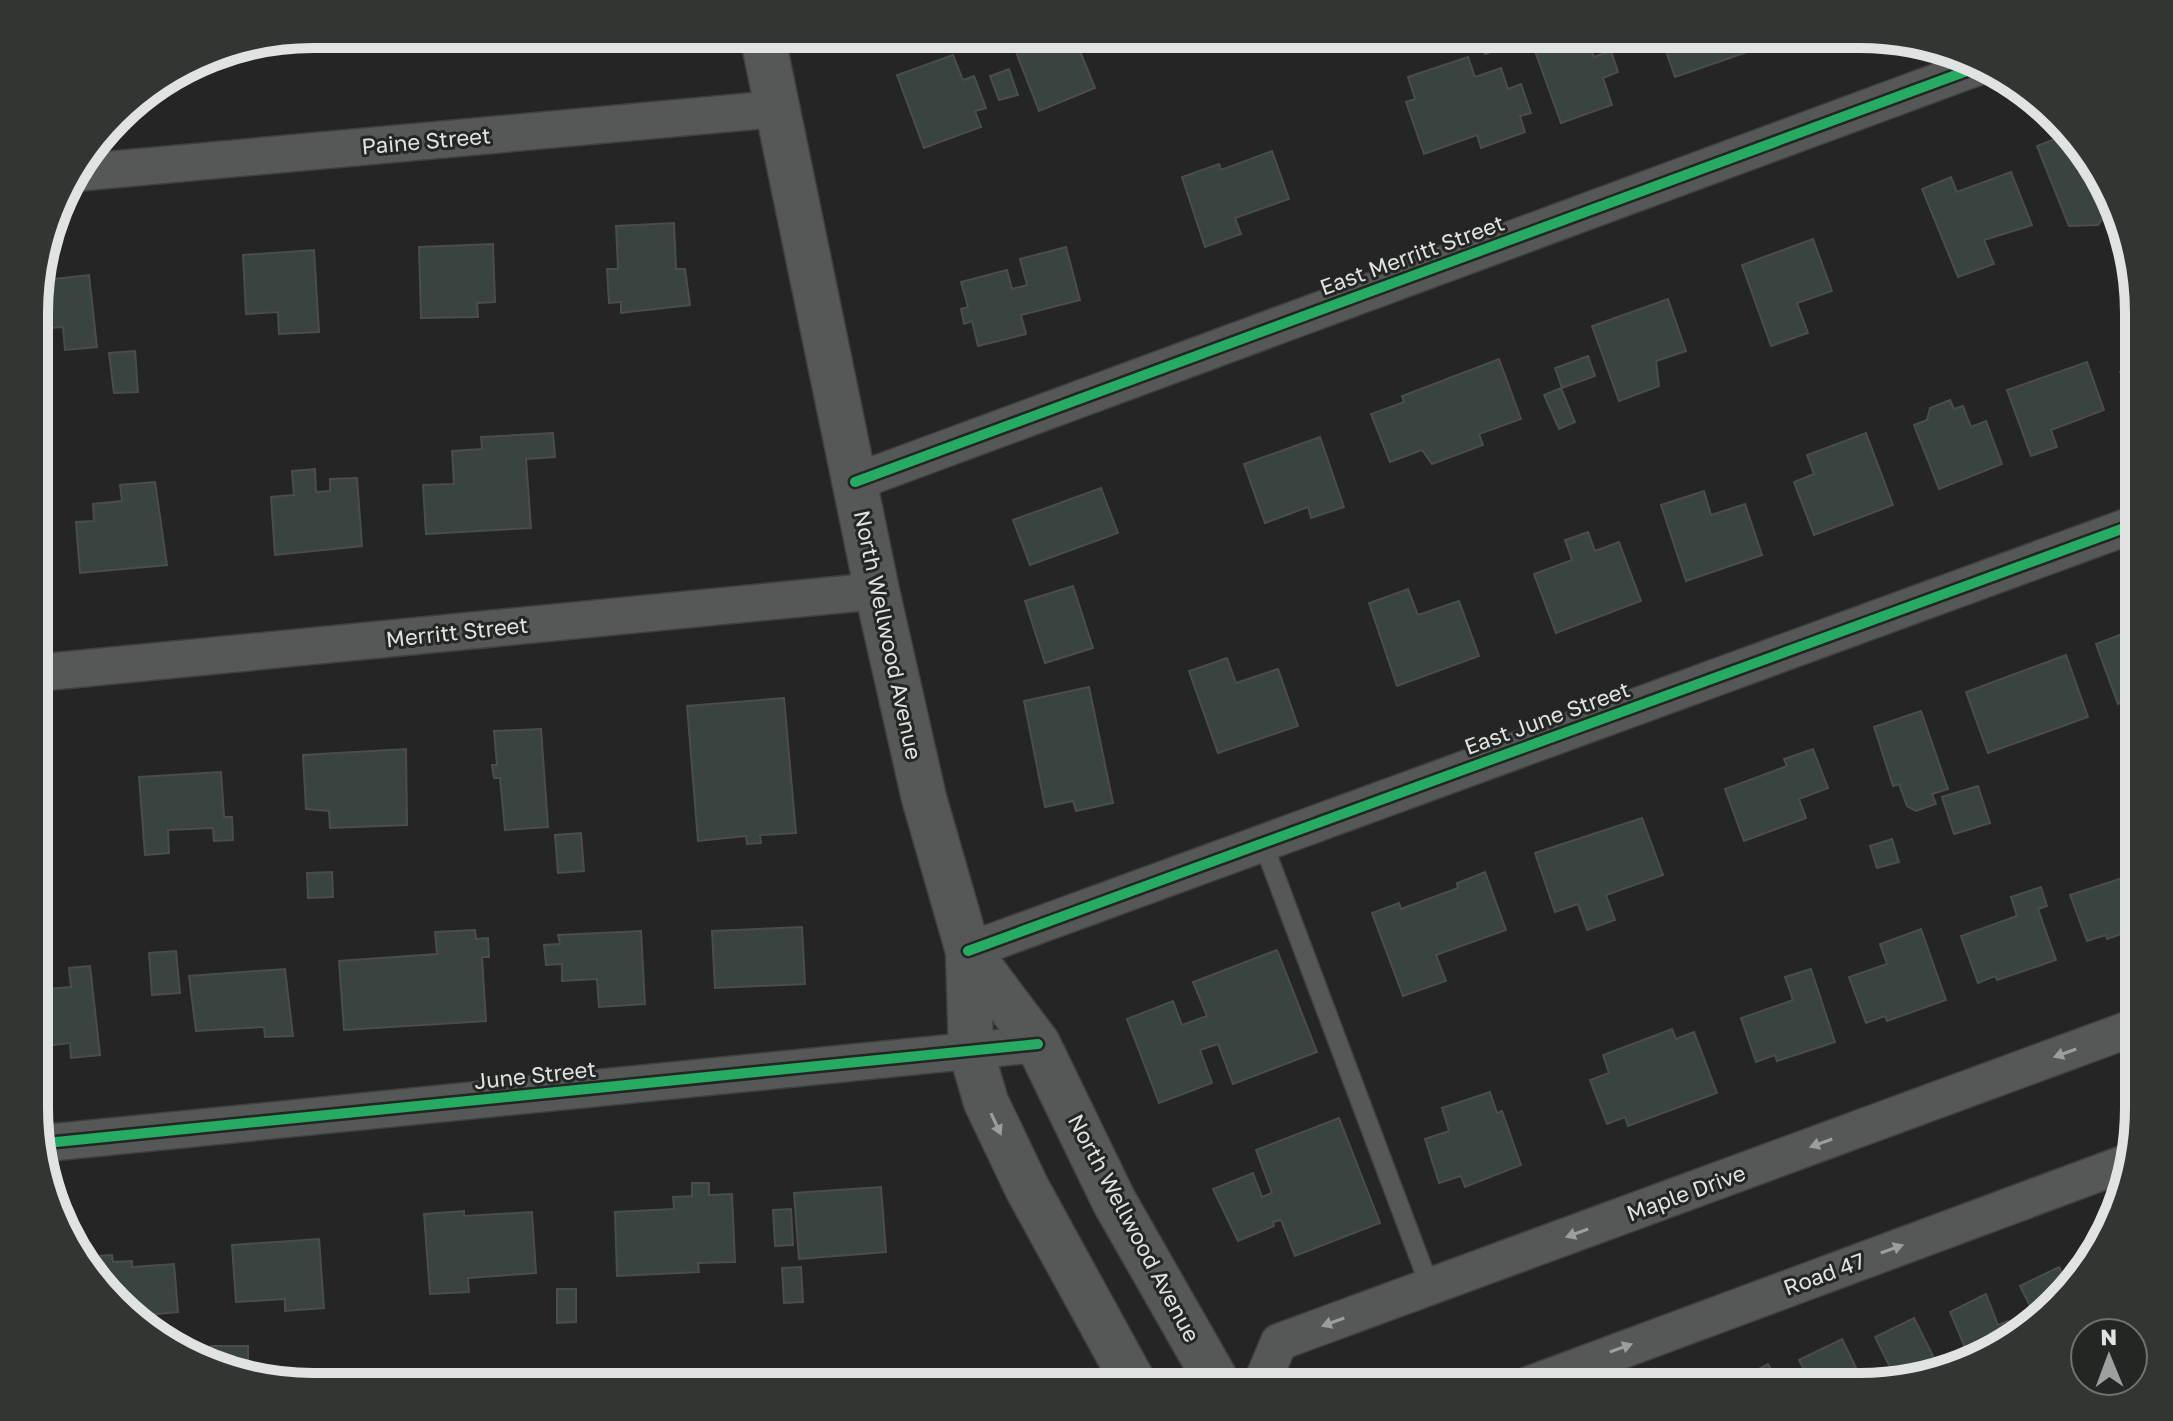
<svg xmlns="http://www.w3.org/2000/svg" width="2173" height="1421" font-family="'Golos Text',sans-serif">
<rect width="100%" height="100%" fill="#242524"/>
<g fill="#394441" stroke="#4b4c4b" stroke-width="2">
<path d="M460 34H497L498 46 461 47Z"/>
<path d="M1009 34H1073L1095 88 1039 111Z"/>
<path d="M1479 34H1505L1509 46 1485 54Z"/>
<path d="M1549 34H1586L1594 57 1611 51 1618 72 1603 78 1612 105 1561 123 1531 40Z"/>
<path d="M1660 34H1767L1770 44 1675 77Z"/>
<path d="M234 50V64L188 67 207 55Z"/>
<path d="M953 55 963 80 974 76 986 108 975 111 981 127 924 148 897 75Z"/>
<path d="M1468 57 1475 77 1501 68 1508 89 1521 84 1531 113 1520 116 1525 132 1481 148 1477 135 1424 154 1406 102 1415 99 1408 77Z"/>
<path d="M1009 69 1018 95 999 100 990 76Z"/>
<path d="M2065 135 2071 150 2077 148 2102 174 2114 216 2105 215 2098 225 2069 226 2037 146Z"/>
<path d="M1272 151 1289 199 1235 218 1241 234 1205 247 1182 177 1219 164 1221 170Z"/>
<path d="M2011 172 2032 225 1984 240 1994 264 1958 277 1922 189 1951 177 1957 192Z"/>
<path d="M674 223 676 269H685L690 305 621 313V302L609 303 607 269H618L616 226Z"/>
<path d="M1813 239 1832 291 1797 303 1808 333 1771 346 1742 265Z"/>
<path d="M493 244 495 302 477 303 478 317 421 318 419 247Z"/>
<path d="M1066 247 1080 300 1021 315 1026 334 978 346 972 321 964 324 961 309 968 307 961 282 1007 270 1012 289 1027 285 1020 259Z"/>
<path d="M314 250 319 332 279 334 278 312 246 314 243 255Z"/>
<path d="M89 275 97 347 65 350 63 327 36 329V281Z"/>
<path d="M1668 299 1686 351 1656 361 1659 386 1619 401 1592 326Z"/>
<path d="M2138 314V363L2129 340 2135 338 2127 319Z"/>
<path d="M135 351 138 392 114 393 109 353Z"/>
<path d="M1588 356 1595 376 1562 388 1555 368Z"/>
<path d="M1499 359 1521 419 1479 434 1483 445 1432 464 1422 450 1390 462 1371 414 1404 402 1402 396Z"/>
<path d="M2087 362 2104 410 2051 430 2057 447 2031 456 2007 390Z"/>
<path d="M2138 364V415L2120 372Z"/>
<path d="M1561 388 1575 422 1559 429 1544 395Z"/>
<path d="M1950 400 1954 409 1963 406 1971 427 1986 421 2002 464 1939 489 1914 425 1927 420 1930 408Z"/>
<path d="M553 433 555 457 526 459 531 528 426 534 423 485 454 484 452 451 482 449 481 437Z"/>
<path d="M1866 433 1893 505 1814 535 1794 482 1814 474 1807 455Z"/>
<path d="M1320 437 1344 507 1311 518 1308 507 1265 523 1244 464Z"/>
<path d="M315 469 316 492 330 491V479L357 478 362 546 275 555 271 497 294 495 292 471Z"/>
<path d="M155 482 167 565 80 573 76 522 94 521 93 504 122 501 120 485Z"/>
<path d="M1101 488 1118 533 1030 565 1013 520Z"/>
<path d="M1704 491 1711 515 1745 504 1762 555 1686 581 1661 505Z"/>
<path d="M1588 532 1595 551 1619 542 1641 601 1556 633 1534 574 1572 560 1565 540Z"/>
<path d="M1073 586 1093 648 1045 663 1025 601Z"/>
<path d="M1408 589 1418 615 1459 601 1479 656 1397 686 1369 603Z"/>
<path d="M2138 628V696L2118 704 2096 644Z"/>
<path d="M2066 655 2088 717 1988 753 1966 692Z"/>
<path d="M1227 658 1236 683 1278 669 1298 726 1218 753 1189 671Z"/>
<path d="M1089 687 1113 803 1076 811 1073 801 1045 807 1024 701Z"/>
<path d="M784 698 796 833 760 835 761 843 747 844 746 836 698 841 687 706Z"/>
<path d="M1921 711 1948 789 1932 794 1936 804 1916 811 1907 806 1899 784 1893 786 1874 727Z"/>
<path d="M541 729 548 827 505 830 500 778H494L492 765H497L494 731Z"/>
<path d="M406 749 407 825 330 828 329 811 306 809 303 755Z"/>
<path d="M1813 749 1828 788 1799 799 1806 818 1744 841 1725 789 1787 766 1784 759Z"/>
<path d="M221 772 224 817H232L233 840 214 841 213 828 168 830 169 853 145 855 139 777Z"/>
<path d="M1978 786 1990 823 1954 834 1942 797Z"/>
<path d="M1642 818 1663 875 1606 895 1615 920 1587 930 1578 904 1555 912 1535 853Z"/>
<path d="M581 833 584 871 558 873 555 835Z"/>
<path d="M1892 839 1899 862 1877 868 1870 846Z"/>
<path d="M332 872 333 897 308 898 307 873Z"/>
<path d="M1485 872 1506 930 1436 955 1446 981 1403 996 1372 913 1399 903 1401 909 1458 888 1457 883Z"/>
<path d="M2138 873V928L2107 939 2106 935 2087 941 2070 895Z"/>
<path d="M2041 887 2047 906 2038 909 2056 960 1997 980 1995 976 1978 983 1961 936 2017 916 2011 897Z"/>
<path d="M802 927 805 984 715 988 712 931Z"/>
<path d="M1921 929 1946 1000 1887 1021 1885 1016 1866 1023 1849 977 1887 964 1880 944Z"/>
<path d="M475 930 476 939 488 938 489 957H482L486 1021 344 1030 339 961 437 954 435 932Z"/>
<path d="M641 931 645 1004 599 1007 597 979 562 981V964L546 965 544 945 560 944 558 935Z"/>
<path d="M1277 950 1317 1052 1233 1084 1218 1044 1200 1050 1212 1083 1159 1103 1127 1019 1173 1001 1182 1025 1207 1016 1193 982Z"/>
<path d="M176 951 180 993 152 995 149 953Z"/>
<path d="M90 966 100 1055 71 1058 70 1043 36 1047V990L71 987 69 968Z"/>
<path d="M285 969 293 1036 265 1037 264 1027 196 1031 189 976Z"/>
<path d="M1811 969 1835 1042 1777 1061 1775 1055 1756 1062 1741 1018 1793 1000 1785 977Z"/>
<path d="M1672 1029 1676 1039 1694 1032 1717 1093 1628 1126 1625 1117 1607 1124 1590 1080 1609 1073 1603 1055Z"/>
<path d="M1490 1092 1497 1113 1502 1111 1521 1165 1465 1187 1461 1176 1439 1183 1425 1139 1449 1131 1442 1108Z"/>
<path d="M1339 1118 1380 1223 1295 1256 1281 1220 1273 1222 1274 1226 1238 1241 1213 1189 1253 1173 1262 1197 1272 1193 1256 1150Z"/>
<path d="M692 1183H709V1195L732 1194 735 1262 698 1263 699 1272 617 1276 615 1212 674 1209 673 1197 692 1196Z"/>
<path d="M881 1187 886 1252 799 1259 794 1193Z"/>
<path d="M791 1209 793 1245 775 1246 773 1210Z"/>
<path d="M464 1211V1216L532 1212 536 1273 468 1278 469 1292 430 1294 424 1214Z"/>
<path d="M319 1239 324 1308 285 1311V1299L236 1302 232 1245Z"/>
<path d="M112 1255 113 1262 132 1261V1267L174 1264 178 1312 135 1316 81 1257Z"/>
<path d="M801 1267 803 1302 784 1303 782 1268Z"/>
<path d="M2059 1267 2068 1286 2035 1316 2020 1286Z"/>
<path d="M557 1289H576V1322L557 1323Z"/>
<path d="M1986 1294 1998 1325 2008 1321 2014 1336 1999 1350 1970 1359 1950 1312Z"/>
<path d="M1914 1318 1939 1368 1897 1381 1875 1337Z"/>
<path d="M1842 1339 1861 1378 1865 1376 1870 1386H1813L1799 1360Z"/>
<path d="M211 1346H248V1367L210 1366Z"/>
<path d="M1768 1364 1781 1386H1727Z"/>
<path d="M842 1376V1387H820L819 1378Z"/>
<path d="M1072 1381V1387H1002Z"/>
</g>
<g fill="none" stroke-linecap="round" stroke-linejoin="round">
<g stroke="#3f413f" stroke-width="21">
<path id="service" d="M1263 843 1430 1287"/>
</g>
<g stroke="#3f413f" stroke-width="39">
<g id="minor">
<path d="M75 173 777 109"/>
<path d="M855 482 1983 65"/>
<path d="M36 673 877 591"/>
<path d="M968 951 2138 523"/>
<path d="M36 1144 1038 1044"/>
<path d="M1260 1387 1279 1342 2138 1026"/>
<path d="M1523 1387 2126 1163"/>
</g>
</g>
<g stroke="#3f413f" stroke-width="47">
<g id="secondary">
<path d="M762 34 877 591 924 798 968 951 971 1051 986 1102 1027 1188 1136 1387"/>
<path d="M968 951 1038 1044 1114 1201 1220 1387"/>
</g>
</g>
<use href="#service" stroke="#565857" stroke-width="18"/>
<use href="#minor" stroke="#565857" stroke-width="36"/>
<use href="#secondary" stroke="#565857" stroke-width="44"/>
<g stroke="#232623" stroke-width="15">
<g id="cycleway">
<path d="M855 482 1983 65"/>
<path d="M968 951 2138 523"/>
<path d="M36 1144 1038 1044"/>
</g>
</g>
<use href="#cycleway" stroke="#26ab63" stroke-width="10"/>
</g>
<defs><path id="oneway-solid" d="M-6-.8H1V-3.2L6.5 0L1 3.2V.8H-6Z" transform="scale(2)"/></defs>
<g fill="#9b9e9c">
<use href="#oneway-solid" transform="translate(2065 1053) rotate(160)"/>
<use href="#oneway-solid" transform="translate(996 1124) rotate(65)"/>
<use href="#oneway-solid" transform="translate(1821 1143) rotate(160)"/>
<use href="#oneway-solid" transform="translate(1577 1233) rotate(160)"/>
<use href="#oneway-solid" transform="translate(1892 1249) rotate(-20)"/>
<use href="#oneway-solid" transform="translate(1333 1322) rotate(160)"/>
<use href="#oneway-solid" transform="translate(1621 1348) rotate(-20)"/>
</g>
<g text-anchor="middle" stroke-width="6" stroke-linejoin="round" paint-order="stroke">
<g font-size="22" fill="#e0e3e1" stroke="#232623">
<text transform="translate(426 141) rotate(-5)" y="8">Paine Street</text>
<text transform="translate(1412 255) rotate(-20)" y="8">East Merritt Street</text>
<text transform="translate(457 632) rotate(-6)" y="8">Merritt Street</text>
<text transform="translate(888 635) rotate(78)" y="8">North Wellwood Avenue</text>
<text transform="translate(1547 718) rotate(-20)" y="8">East June Street</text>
<text transform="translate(535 1075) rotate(-6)" y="8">June Street</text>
<text transform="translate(1686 1193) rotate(-20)" y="8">Maple Drive</text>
<text transform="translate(1134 1228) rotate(62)" y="8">North Wellwood Avenue</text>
<text transform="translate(1824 1274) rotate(-20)" y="8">Road 47</text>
</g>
</g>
<path d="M0 0H2173V1421H0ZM313 48H1860A265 265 0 0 1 2125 313V1108A265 265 0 0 1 1860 1373H313A265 265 0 0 1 48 1108V313A265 265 0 0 1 313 48Z" fill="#323532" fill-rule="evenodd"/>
<path fill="none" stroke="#e0e3e1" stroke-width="10" d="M313 48H1860A265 265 0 0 1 2125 313V1108A265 265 0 0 1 1860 1373H313A265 265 0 0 1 48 1108V313A265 265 0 0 1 313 48Z"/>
<g transform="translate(2109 1357) rotate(359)"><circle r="38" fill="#232623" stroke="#6f726f" stroke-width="2"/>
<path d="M0-6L14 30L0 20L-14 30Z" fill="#9ea09f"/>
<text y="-12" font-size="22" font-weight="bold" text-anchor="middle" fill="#e0e3e1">N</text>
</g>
</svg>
